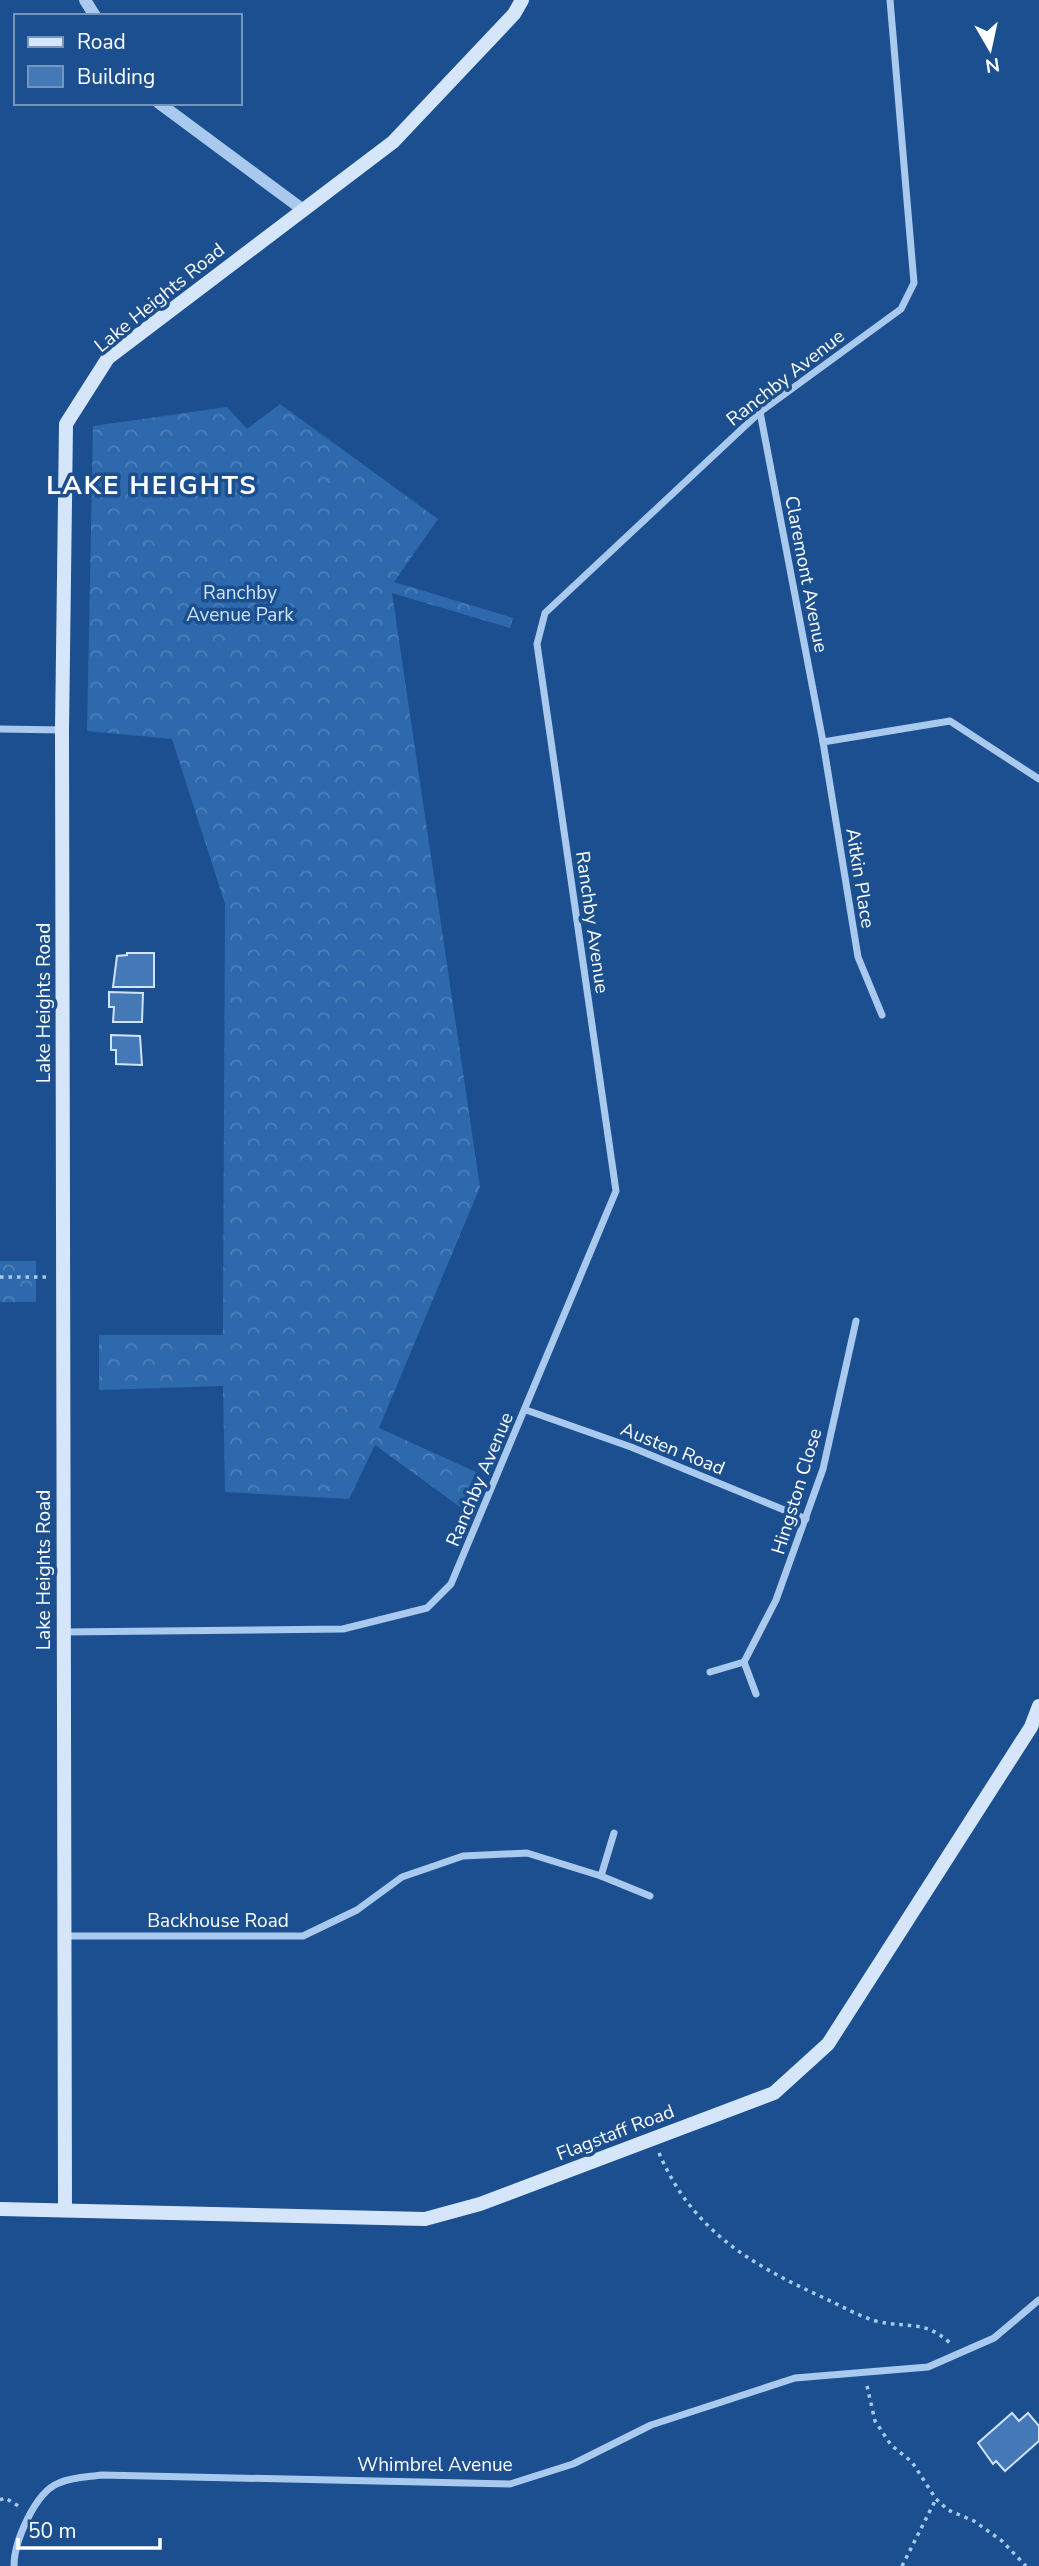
<svg xmlns="http://www.w3.org/2000/svg" width="1039" height="2566" font-family="'Nunito Sans',sans-serif">
<defs>
<pattern id="forest-crowns" width="20" height="18" patternUnits="userSpaceOnUse" patternTransform="scale(1.75)"><rect width="20" height="18" fill="#2e69ad"/><path d="M2 6a3 3 0 1 1 6 0M12 15a3 3 0 1 1 6 0" fill="none" stroke="#4d80b9"/></pattern>
</defs>
<rect width="100%" height="100%" fill="#1b4f8f"/>
<g fill="url(#forest-crowns)">
<path d="M280 404 438 519 394 582 513 618 510 628 392 593 480 1187 379 1428 476 1472 460 1507 375 1445 349 1499 225 1492 223 1386 99 1390V1335H223L225 904 172 739 87 731 93 426 227 407 247 429Z"/>
<rect x="0" y="1261" width="36" height="41"/>
</g>
<g fill="#4478b7" stroke="#cfe3fa" stroke-width="2">
<path d="M127 953H154V987H113L117 956 127 955Z"/>
<path d="M109 992 143 993 142 1022H113L114 1007H109Z"/>
<path d="M111 1035 140 1036 142 1065 116 1064V1050H111Z"/>
<path d="M1012 2413 1019 2421 1028 2413 1039 2426V2441L1005 2471 996 2461 993 2464 978 2443Z"/>
</g>
<g fill="none" stroke-linecap="round" stroke-linejoin="round">
<g stroke="#a9c9ee" stroke-width="3.5" stroke-dasharray="3.5 5" stroke-linecap="butt">
<path d="M0 1277H46"/>
<path d="M659 2153C692 2230 750 2264 822 2297 840 2305 858 2316 876 2321 909 2329 923 2319 950 2343"/>
<path d="M867 2386 875 2421 891 2445 912 2462 936 2499 948 2510 974 2521 1002 2541 1026 2566"/>
<path d="M0 2500 5 2498 22 2508"/>
<path d="M902 2566 936 2499"/>
</g>
<g stroke="#a9c9ee" stroke-width="7">
<path d="M760 412 823 742 858 957 882 1015"/>
<path d="M0 729 62 730"/>
<path d="M823 742 950 721 1039 779"/>
<path d="M526 1410 631 1447 806 1519"/>
<path d="M63 1632 343 1629 427 1608 451 1584 616 1191 537 644 545 613 760 412 901 309 914 283 890 0"/>
<path d="M744 1662 756 1694"/>
<path d="M710 1672 744 1662 776 1600 823 1469 856 1321"/>
<path d="M601 1876 614 1833"/>
<path d="M64 1936H303L357 1910 402 1877 463 1856 527 1853 601 1876 650 1896"/>
<path d="M14 2566C14 2542 35 2492 59 2483 72 2477 89 2477 102 2475L510 2484 573 2464 651 2425 795 2378 928 2367 994 2338 1039 2300"/>
</g>
<g stroke="#a9c9ee" stroke-width="12">
<path d="M85 0 95 16"/>
<path d="M159 103 302 209"/>
</g>
<g stroke="#d6e6fa" stroke-width="14">
<path d="M0 2209 425 2219 480 2204 774 2093 828 2044 1031 1727 1039 1706"/>
<path d="M65 2209 62 730 66 424 108 358 393 142 514 14 522 0"/>
</g>
</g>
<g text-anchor="middle" stroke-width="7" stroke-linejoin="round" paint-order="stroke">
<g font-size="19" fill="#fff" stroke="#1b4f8f">
<text transform="translate(159 297) rotate(-39)" y="7">Lake Heights Road</text>
<text transform="translate(785 377) rotate(-38)" y="7">Ranchby Avenue</text>
<text transform="translate(807 574) rotate(79)" y="7">Claremont Avenue</text>
<text transform="translate(861 878) rotate(81)" y="7">Aitkin Place</text>
<text transform="translate(593 922) rotate(82)" y="7">Ranchby Avenue</text>
<text transform="translate(43 1003) rotate(-90)" y="7">Lake Heights Road</text>
<text transform="translate(673 1448) rotate(22)" y="7">Austen Road</text>
<text transform="translate(479 1479) rotate(-67)" y="7">Ranchby Avenue</text>
<text transform="translate(796 1491) rotate(-73)" y="7">Hingston Close</text>
<text transform="translate(43 1570) rotate(-90)" y="7">Lake Heights Road</text>
<text x="218" y="1927">Backhouse Road</text>
<text transform="translate(615 2132) rotate(-21)" y="7">Flagstaff Road</text>
<text x="435" y="2471">Whimbrel Avenue</text>
</g>
<g font-size="19" fill="#cfe3fa" stroke="#1b4f8f">
<text x="240" y="599">Ranchby<tspan x="240" dy="22">Avenue Park</tspan></text>
</g>
<g font-size="26" font-weight="bold" letter-spacing="2" fill="#fff" stroke="#1b4f8f">
<text x="152" y="494">LAKE HEIGHTS</text>
</g>
</g>
<rect x="14" y="14" width="228" height="91" fill="#1b4f8f" stroke="#7695bc" stroke-width="2"/>
<rect x="28" y="37" width="35" height="10" fill="#d6e6fa" stroke="#7695bc" stroke-width="2"/>
<text x="77" y="49" font-size="21" fill="#ffffff">Road</text>
<rect x="28" y="66" width="35" height="21" fill="#4478b7" stroke="#7695bc" stroke-width="2"/>
<text x="77" y="84" font-size="21" fill="#ffffff">Building</text>
<g transform="translate(990 49) rotate(171)" stroke="#1b4f8f" stroke-width="5" paint-order="stroke">
<path d="M0-5L12 26L0 18L-12 26Z" fill="#ffffff"/>
<text y="-10" font-size="19" font-weight="bold" text-anchor="middle" fill="#ffffff">N</text>
</g>
<path d="M18 2538v10h142v-10" fill="none" stroke="#ffffff" stroke-width="3.5"/>
<text x="28" y="2538" font-size="21" fill="#ffffff" stroke="#1b4f8f" stroke-width="5" paint-order="stroke">50 m</text>
</svg>
